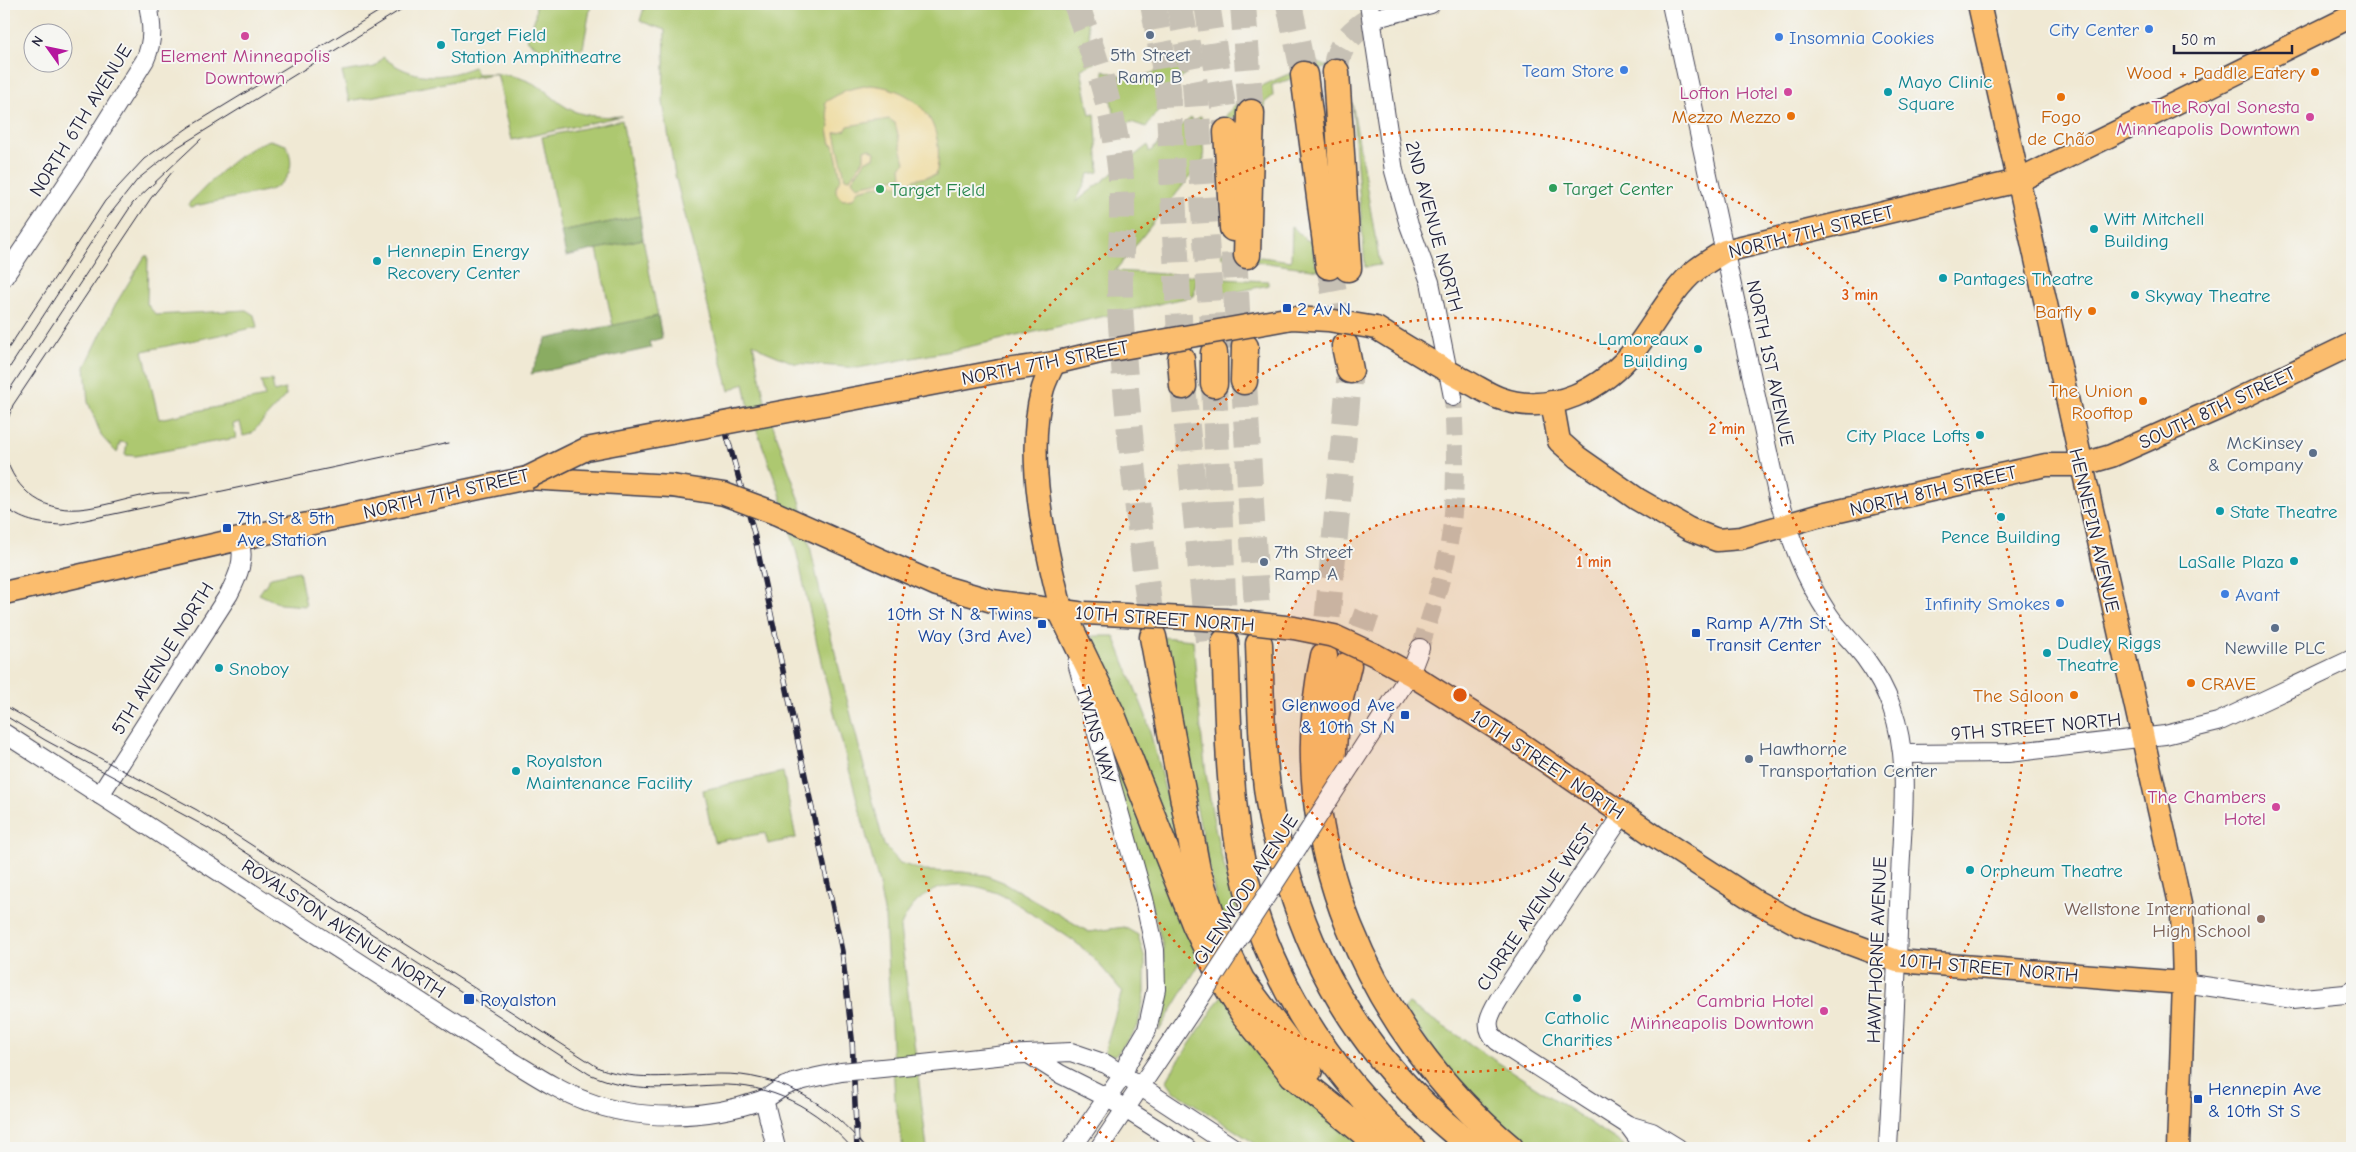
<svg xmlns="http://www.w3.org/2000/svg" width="2356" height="1152" font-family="'Comic Neue',sans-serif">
<rect width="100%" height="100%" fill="#f6f6f2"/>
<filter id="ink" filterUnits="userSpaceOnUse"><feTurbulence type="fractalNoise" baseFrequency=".02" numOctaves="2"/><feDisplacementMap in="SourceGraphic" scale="10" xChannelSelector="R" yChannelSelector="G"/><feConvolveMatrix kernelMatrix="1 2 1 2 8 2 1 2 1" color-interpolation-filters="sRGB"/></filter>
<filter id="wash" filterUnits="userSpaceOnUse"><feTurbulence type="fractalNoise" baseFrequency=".0096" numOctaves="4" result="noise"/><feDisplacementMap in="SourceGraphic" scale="20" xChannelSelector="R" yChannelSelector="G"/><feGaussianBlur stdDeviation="1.12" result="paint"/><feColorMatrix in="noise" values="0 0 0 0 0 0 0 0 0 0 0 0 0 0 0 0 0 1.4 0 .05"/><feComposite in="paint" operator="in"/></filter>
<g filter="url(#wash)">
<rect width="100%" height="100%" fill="#f0e9d4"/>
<g fill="#adc86f" stroke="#687555">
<path d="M536 4H591L583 48C564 53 542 53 527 40L535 18Z"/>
<path d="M645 4H1084L1094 63 1081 69 1090 115 1095 114 1099 172 1089 174 1076 202 1148 145 1149 152 1191 118 1192 123 1201 116 1204 159 1115 271 1197 276 1194 296 950 351 858 368 794 363 765 351 753 343 766 406 800 501 823 605 884 845 900 863 924 871 963 872 985 875 1003 882 1089 932 1124 927 1138 935 1145 959V992L1138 1026 1116 1055 1104 1054 1122 991C1111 979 1101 965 1089 954 1074 939 1054 928 1036 917 1024 909 1011 899 997 893 957 876 917 885 900 928L927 1148H903L895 1100 885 917 878 880 822 666 797 554 779 490 749 409 744 383 729 391 675 175 663 102 665 30 640 21Z"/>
<path d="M383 57C412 80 440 80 474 67L477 74C500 72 525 76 544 90 554 98 563 107 576 112 591 117 606 117 622 116L512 140 497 73 349 101 342 72 375 67Z"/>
<path d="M1174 59 1188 69 1146 127 1131 122 1118 128 1103 70C1132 82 1150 79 1174 59Z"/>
<path d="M1318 63 1329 67 1272 85 1273 96 1264 103 1266 139 1261 146 1259 106 1217 140C1226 91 1272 84 1310 64Z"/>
<path d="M1352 102 1380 265 1365 267Z"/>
<path d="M622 120 640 216 561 232 542 137Z"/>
<path d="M270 140 286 145C296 165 290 181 270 190L190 207 188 204C214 180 235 152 270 140Z"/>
<path d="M1292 226 1305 239 1312 242 1315 264 1361 270 1350 274 1222 257V252L1291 261Z"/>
<path d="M643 239 658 316 613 326 597 249Z"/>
<path d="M145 256H148L147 304 156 315 246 310 254 315 257 327 143 351 159 419 265 397 261 381 272 380 274 392 285 389 286 395 251 434 243 436 240 422 233 424 236 438 135 456 125 455 127 443 120 442 117 453 102 437 88 402 85 367 115 305Z"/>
<path d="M1222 279 1268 281V285L1223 295Z"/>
<path d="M299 571 306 606 280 604 259 594 271 577Z"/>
<path d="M1092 636H1114L1146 716 1179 844H1174Z"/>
<path d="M1161 637 1193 640C1201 731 1206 821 1237 908L1223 928 1219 915Z"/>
<path d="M1108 730 1203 958 1159 1031 1165 990 1163 946 1103 732Z"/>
<path d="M783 772 796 838 768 844 765 833 714 842 703 790Z"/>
<path d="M1222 995 1365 1148H1262L1174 1091 1167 1081 1170 1074Z"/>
<path d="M1409 1004 1624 1145 1626 1148H1528L1463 1089 1403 1009Z"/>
</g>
<g fill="#8aac62" stroke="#56674e">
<path d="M640 216 643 239 566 256 561 232Z"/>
<path d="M658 316 662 338 649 342 651 348 531 374 546 339Z"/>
</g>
<path fill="#eeda9e" stroke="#887e6c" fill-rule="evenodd" d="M869 85C920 88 947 126 936 175L913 180 910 183 895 186 892 183 858 190 853 199 843 200C834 194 834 187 841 179L834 145 831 144 828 130 830 127 825 102 846 90ZM889 119 895 123 905 163 901 167 902 177 857 186 852 180 866 160 874 158 875 152 869 148 864 150V159L850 179 845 178 835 133 846 130 848 126Z"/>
</g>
<g filter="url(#ink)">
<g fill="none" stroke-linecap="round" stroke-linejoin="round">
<path stroke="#c7c1b5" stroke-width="18" stroke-dasharray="18 9" stroke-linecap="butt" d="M1420 648C1432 611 1446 570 1451 530 1457 488 1455 440 1453 397"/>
<g stroke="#c7c1b5" stroke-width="26" stroke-dasharray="26 13" stroke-linecap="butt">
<path d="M1076 4C1095 57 1114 111 1120 168 1126 219 1117 272 1121 324 1128 428 1140 532 1153 637"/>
<path d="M1153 4 1168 88 1181 359"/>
<path d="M1179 4 1195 84 1214 353"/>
<path d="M1207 4 1227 132"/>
<path d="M1243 4 1251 113"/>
<path d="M1289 4 1304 75"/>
<path d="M1336 72C1335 48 1352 31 1372 19"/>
<path d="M1234 253 1239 348"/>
<path d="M1329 266 1344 345"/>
<path d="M1244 381 1259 644"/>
<path d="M1214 384 1225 642"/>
<path d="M1183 386 1208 641"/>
<path d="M1324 656 1350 370"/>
<path d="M1348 665 1367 613"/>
</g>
<g stroke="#414052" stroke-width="20">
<g id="minor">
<path d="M1369 4 1394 171 1409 225 1430 282 1453 397"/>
<path d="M1671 4 1778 498C1792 542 1803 576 1829 615 1839 630 1854 643 1865 658 1876 673 1886 691 1892 708 1911 761 1902 821 1900 877 1897 967 1893 1058 1888 1148"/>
<path d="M1372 19 1431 4"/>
<path d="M4 277 76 170 145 60C154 40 152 25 148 4"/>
<path d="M4 733 515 1063C538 1077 561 1092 586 1101 640 1122 708 1119 762 1100 771 1097 777 1090 785 1086 803 1079 822 1076 841 1072"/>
<path d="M1903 754 2008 753 2165 735 2218 722 2352 659"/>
<path d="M1352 764 1410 674 1420 648"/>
<path d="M100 795 229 594C238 576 246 559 239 539"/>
<path d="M1623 814 1499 999C1490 1014 1482 1027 1497 1041L1628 1125 1645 1148"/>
<path d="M2184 983 2293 999 2345 994 2352 991"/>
<path d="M1030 1055 1060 1074 1108 1098 1187 1148"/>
<path d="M923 1064 1006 1055 1071 1052 1106 1064 1234 1148"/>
<path d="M764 1099 776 1148"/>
<path d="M1628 1125 1652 1132 1678 1148"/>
<path d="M1072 1148 1123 1075 1128 1062 1147 1030 1156 989 1155 950 1144 899 1077 663"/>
<path d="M1099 1148 1198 1001"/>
</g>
</g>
<g stroke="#414052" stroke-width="25">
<g id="major">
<path d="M1979 4 2182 913 2184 983 2178 1148"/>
<path d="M1376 328C1407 347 1437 366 1468 382 1478 387 1488 394 1499 398 1551 417 1604 389 1636 348 1654 325 1673 288 1696 270 1705 263 1715 257 1725 251L2018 181 2352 16"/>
<path d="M1054 363C1050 372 1044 382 1042 392 1025 457 1045 548 1062 612"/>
<path d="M1000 371 1054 363 1100 352"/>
<path d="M1552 402 1559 441 1577 457 1637 499 1689 529 1717 540 1741 538 1817 516 1931 490 2046 465H2080L2111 456 2226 405 2352 344"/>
<path d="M775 513 937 585 992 601 1078 613"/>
<path d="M4 593 270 532 527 478 672 486"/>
<path d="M1375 655 1410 674 1515 740 1656 837 1755 901 1800 925 1897 961 2184 983"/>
</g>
</g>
<g stroke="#414052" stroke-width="29">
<g id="highway">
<path d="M1336 72 1348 268"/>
<path d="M1304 75 1329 266"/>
<path d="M1227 132 1233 228"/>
<path d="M1247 255 1251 113"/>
<path d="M1345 346 1350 370"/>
<path d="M1214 353V384"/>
<path d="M1181 359 1183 386"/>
<path d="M1244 381 1245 347"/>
<path d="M1062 612 1112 715 1195 924 1220 975 1244 1014 1293 1075 1383 1148"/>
<path d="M1153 637 1197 870 1216 929 1241 980 1309 1070"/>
<path d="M1225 642C1228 712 1228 784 1240 853 1260 969 1327 1070 1412 1148"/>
<path d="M1259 644C1261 700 1261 758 1271 814 1275 838 1283 860 1290 883 1321 990 1385 1080 1474 1148"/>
<path d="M1324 656C1283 838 1370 1031 1510 1148"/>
<path d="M1331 781 1335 719 1348 665"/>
</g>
</g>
<use href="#minor" stroke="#fff" stroke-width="18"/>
<use href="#major" stroke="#fbbd6e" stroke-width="22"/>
<use href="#highway" stroke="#fbbd6e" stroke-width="26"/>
<g stroke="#22223b" stroke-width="1">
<path d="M4 355 105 201 144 159 189 127 391 4"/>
<path d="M4 376 107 218 138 179 178 147 410 4"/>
<path d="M4 398 133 203 201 139"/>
<path d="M4 430 13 405 151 198 173 171"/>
<path d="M4 448C10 486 40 512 79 509 103 507 127 498 151 494 164 492 177 493 190 493"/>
<path d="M4 506C21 521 39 524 62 525L449 443"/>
<path d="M4 705 38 725 197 810 599 1068C640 1083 678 1074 720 1074 777 1073 831 1103 865 1148"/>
<path d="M4 715 45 740 208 828 589 1074C636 1094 667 1087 716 1085 771 1083 817 1108 852 1148"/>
</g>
<g stroke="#22223b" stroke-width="5.5">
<path id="rail" d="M722 418 754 533 842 951 852 1038 857 1148"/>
</g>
<use href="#rail" stroke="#f6f6f2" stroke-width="4" stroke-dasharray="11" stroke-linecap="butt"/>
<g stroke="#414052" stroke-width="20" stroke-linecap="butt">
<g id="minor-bridge">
<path d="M1198 1001 1352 764"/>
<path d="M841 1072 923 1064"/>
</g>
</g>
<g stroke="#414052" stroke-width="25" stroke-linecap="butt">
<g id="major-bridge">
<path d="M1100 352 1292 318 1328 320 1376 328"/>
<path d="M527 478 586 449 1000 371"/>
<path d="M672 486 724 494 775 513"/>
<path d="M1085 613 1225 620 1294 628 1334 636 1375 655"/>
</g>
</g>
<use href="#minor-bridge" stroke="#fff" stroke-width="18"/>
<use href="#major-bridge" stroke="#fbbd6e" stroke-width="22"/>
</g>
</g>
<circle cx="1460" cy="695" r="189" fill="#de560e" fill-opacity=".12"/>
<g fill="none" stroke="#de560e" stroke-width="2.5" stroke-dasharray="2.5 5">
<circle cx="1460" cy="695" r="189"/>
<circle cx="1460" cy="695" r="377"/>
<path d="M1119 1147A566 566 0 1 1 1801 1147"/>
</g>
<g fill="#3f7fe0" stroke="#f6f6f2" stroke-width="2">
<circle cx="2149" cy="29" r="5"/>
<circle cx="1779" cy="37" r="5"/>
<circle cx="1624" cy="70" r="5"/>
<circle cx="2225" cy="594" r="5"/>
<circle cx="2060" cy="603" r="5"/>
</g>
<g fill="#5c6f8a" stroke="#f6f6f2" stroke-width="2">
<circle cx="1150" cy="35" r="5"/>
<circle cx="2313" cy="453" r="5"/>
<circle cx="1264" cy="562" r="5"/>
<circle cx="2275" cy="628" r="5"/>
<circle cx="1749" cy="759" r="5"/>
</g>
<g fill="#d1479c" stroke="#f6f6f2" stroke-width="2">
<circle cx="245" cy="36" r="5"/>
<circle cx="1788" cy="92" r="5"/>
<circle cx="2310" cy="117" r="5"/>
<circle cx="2276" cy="807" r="5"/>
<circle cx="1824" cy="1011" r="5"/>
</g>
<g fill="#0f9aa8" stroke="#f6f6f2" stroke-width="2">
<circle cx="441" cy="45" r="5"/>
<circle cx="1888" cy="92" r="5"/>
<circle cx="2094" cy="229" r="5"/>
<circle cx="377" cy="261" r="5"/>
<circle cx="1943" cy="278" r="5"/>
<circle cx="2135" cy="295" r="5"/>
<circle cx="1698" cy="349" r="5"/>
<circle cx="1980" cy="435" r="5"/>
<circle cx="2220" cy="511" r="5"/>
<circle cx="2001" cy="517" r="5"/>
<circle cx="2294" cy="561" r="5"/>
<circle cx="2047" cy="653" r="5"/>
<circle cx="219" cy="668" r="5"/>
<circle cx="516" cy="771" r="5"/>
<circle cx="1970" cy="870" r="5"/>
<circle cx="1577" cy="998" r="5"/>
</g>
<g fill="#e8710a" stroke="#f6f6f2" stroke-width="2">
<circle cx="2315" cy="72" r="5"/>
<circle cx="2061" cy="97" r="5"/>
<circle cx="1791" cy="116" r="5"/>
<circle cx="2092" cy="311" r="5"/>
<circle cx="2143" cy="401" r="5"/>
<circle cx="2191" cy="683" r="5"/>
<circle cx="2074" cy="695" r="5"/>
</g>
<g fill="#2e9e5b" stroke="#f6f6f2" stroke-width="2">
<circle cx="1553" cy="188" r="5"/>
<circle cx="880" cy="189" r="5"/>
</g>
<g fill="#1a4fb4" stroke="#f6f6f2" stroke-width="2">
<rect x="1282" y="303" width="10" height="10" rx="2.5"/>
<rect x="222" y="523" width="10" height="10" rx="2.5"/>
<rect x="1037" y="619" width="10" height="10" rx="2.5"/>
<rect x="1691" y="628" width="10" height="10" rx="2.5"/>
<rect x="1400" y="710" width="10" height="10" rx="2.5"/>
<rect x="463" y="993" width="12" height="12" rx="2.5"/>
<rect x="2193" y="1094" width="10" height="10" rx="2.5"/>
</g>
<circle fill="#8d6e63" stroke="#f6f6f2" stroke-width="2" cx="2261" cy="919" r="5"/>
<g text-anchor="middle" stroke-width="4" stroke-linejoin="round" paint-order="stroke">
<g font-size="19" fill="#366cbe" stroke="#f6f6f2" text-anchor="end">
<text x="2139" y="36">City Center</text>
<text x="1789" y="44" text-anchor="start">Insomnia Cookies</text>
<text x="1614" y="77">Team Store</text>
<text x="2235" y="601" text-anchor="start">Avant</text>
<text x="2050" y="610">Infinity Smokes</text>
</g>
<g font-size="19" fill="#0d838f" stroke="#f6f6f2" text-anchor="start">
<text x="451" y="41">Target Field<tspan x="451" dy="22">Station Amphitheatre</tspan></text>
<text x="1898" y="88">Mayo Clinic<tspan x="1898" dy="22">Square</tspan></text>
<text x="2104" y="225">Witt Mitchell<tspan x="2104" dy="22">Building</tspan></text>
<text x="387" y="257">Hennepin Energy<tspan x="387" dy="22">Recovery Center</tspan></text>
<text x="1953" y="285">Pantages Theatre</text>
<text x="2145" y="302">Skyway Theatre</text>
<text x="1688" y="345" text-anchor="end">Lamoreaux<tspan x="1688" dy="22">Building</tspan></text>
<text x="1970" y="442" text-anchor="end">City Place Lofts</text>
<text x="2230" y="518">State Theatre</text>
<text x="2001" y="543" text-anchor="middle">Pence Building</text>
<text x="2284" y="568" text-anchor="end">LaSalle Plaza</text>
<text x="2057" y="649">Dudley Riggs<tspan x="2057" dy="22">Theatre</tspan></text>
<text x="229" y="675">Snoboy</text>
<text x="526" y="767">Royalston<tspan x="526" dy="22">Maintenance Facility</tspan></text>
<text x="1980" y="877">Orpheum Theatre</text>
<text x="1577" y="1024" text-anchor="middle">Catholic<tspan x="1577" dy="22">Charities</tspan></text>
</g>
<g font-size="19" fill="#4e5e75" stroke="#f6f6f2">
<text x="1150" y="61">5th Street<tspan x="1150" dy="22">Ramp B</tspan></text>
<text x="2303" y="449" text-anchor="end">McKinsey<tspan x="2303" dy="22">&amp; Company</tspan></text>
<text x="1274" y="558" text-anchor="start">7th Street<tspan x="1274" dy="22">Ramp A</tspan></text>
<text x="2275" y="654">Newville PLC</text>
<text x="1759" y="755" text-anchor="start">Hawthorne<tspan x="1759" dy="22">Transportation Center</tspan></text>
</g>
<g font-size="19" fill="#b23c85" stroke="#f6f6f2" text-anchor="end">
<text x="245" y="62" text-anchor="middle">Element Minneapolis<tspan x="245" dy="22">Downtown</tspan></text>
<text x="1778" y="99">Lofton Hotel</text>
<text x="2300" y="113">The Royal Sonesta<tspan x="2300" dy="22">Minneapolis Downtown</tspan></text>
<text x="2266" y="803">The Chambers<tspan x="2266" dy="22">Hotel</tspan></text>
<text x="1814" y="1007">Cambria Hotel<tspan x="1814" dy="22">Minneapolis Downtown</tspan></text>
</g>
<g font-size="19" fill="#c56008" stroke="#f6f6f2" text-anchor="end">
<text x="2305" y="79">Wood + Paddle Eatery</text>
<text x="1781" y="123">Mezzo Mezzo</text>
<text x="2061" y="123" text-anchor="middle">Fogo<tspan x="2061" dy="22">de Chão</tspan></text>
<text x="2082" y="318">Barfly</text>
<text x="2133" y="397">The Union<tspan x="2133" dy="22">Rooftop</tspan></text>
<text x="2201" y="690" text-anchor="start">CRAVE</text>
<text x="2064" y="702">The Saloon</text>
</g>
<g font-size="19" fill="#22223b" stroke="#f6f6f2">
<text transform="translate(80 120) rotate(-58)" y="7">NORTH 6TH AVENUE</text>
<text transform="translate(1435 226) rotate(75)" y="7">2ND AVENUE NORTH</text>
<text transform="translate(1811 231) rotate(-14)" y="7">NORTH 7TH STREET</text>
<text transform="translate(1045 362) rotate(-11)" y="7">NORTH 7TH STREET</text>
<text transform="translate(1771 363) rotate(78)" y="7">NORTH 1ST AVENUE</text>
<text transform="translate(2217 407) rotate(-25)" y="7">SOUTH 8TH STREET</text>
<text transform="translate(1933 490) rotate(-13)" y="7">NORTH 8TH STREET</text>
<text transform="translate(446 493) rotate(-13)" y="7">NORTH 7TH STREET</text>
<text transform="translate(2095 530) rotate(77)" y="7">HENNEPIN AVENUE</text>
<text transform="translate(1165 618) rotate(4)" y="7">10TH STREET NORTH</text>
<text transform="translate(162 658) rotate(-58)" y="7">5TH AVENUE NORTH</text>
<text transform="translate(2036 726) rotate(-5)" y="7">9TH STREET NORTH</text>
<text transform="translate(1097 735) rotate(74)" y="7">TWINS WAY</text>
<text transform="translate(1548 764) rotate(34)" y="7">10TH STREET NORTH</text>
<text transform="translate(1245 889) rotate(-57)" y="7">GLENWOOD AVENUE</text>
<text transform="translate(1535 907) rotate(-56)" y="7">CURRIE AVENUE WEST</text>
<text transform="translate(344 928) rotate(33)" y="7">ROYALSTON AVENUE NORTH</text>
<text transform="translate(1876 950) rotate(-88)" y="7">HAWTHORNE AVENUE</text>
<text transform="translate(1989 967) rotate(5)" y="7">10TH STREET NORTH</text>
</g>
<g font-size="19" fill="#27864d" stroke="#f6f6f2" text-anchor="start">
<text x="1563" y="195">Target Center</text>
<text x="890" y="196">Target Field</text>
</g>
<g font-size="19" fill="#164399" stroke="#f6f6f2" text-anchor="start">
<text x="1297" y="315">2 Av N</text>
<text x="237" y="524">7th St &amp; 5th<tspan x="237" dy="22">Ave Station</tspan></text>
<text x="1032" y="620" text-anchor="end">10th St N &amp; Twins<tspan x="1032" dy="22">Way (3rd Ave)</tspan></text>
<text x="1706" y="629">Ramp A/7th St<tspan x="1706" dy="22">Transit Center</tspan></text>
<text x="1395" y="711" text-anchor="end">Glenwood Ave<tspan x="1395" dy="22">&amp; 10th St N</tspan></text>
<text x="480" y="1006">Royalston</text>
<text x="2208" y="1095">Hennepin Ave<tspan x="2208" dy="22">&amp; 10th St S</tspan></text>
</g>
<g font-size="19" fill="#785e54" stroke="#f6f6f2" text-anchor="end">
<text x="2251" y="915">Wellstone International<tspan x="2251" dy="22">High School</tspan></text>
</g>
</g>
<circle cx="1460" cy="695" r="8" fill="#de560e" stroke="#f6f6f2" stroke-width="2.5"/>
<g font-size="15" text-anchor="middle" font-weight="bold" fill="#de560e" stroke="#f6f6f2" stroke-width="4" stroke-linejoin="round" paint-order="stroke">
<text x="1860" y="300">3 min</text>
<text x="1727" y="434">2 min</text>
<text x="1594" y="567">1 min</text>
</g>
<rect width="2356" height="1152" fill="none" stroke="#f6f6f2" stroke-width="20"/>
<g transform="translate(48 48) rotate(303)"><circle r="24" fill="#f6f6f2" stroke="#a1a1a9"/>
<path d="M0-4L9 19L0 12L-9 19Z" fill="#b5179e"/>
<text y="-8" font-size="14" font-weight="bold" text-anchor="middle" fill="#22223b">N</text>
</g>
<path d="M2174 45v8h118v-8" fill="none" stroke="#22223b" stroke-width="2.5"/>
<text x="2181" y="45" font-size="15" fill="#22223b" stroke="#f6f6f2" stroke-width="4" paint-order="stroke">50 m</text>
</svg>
